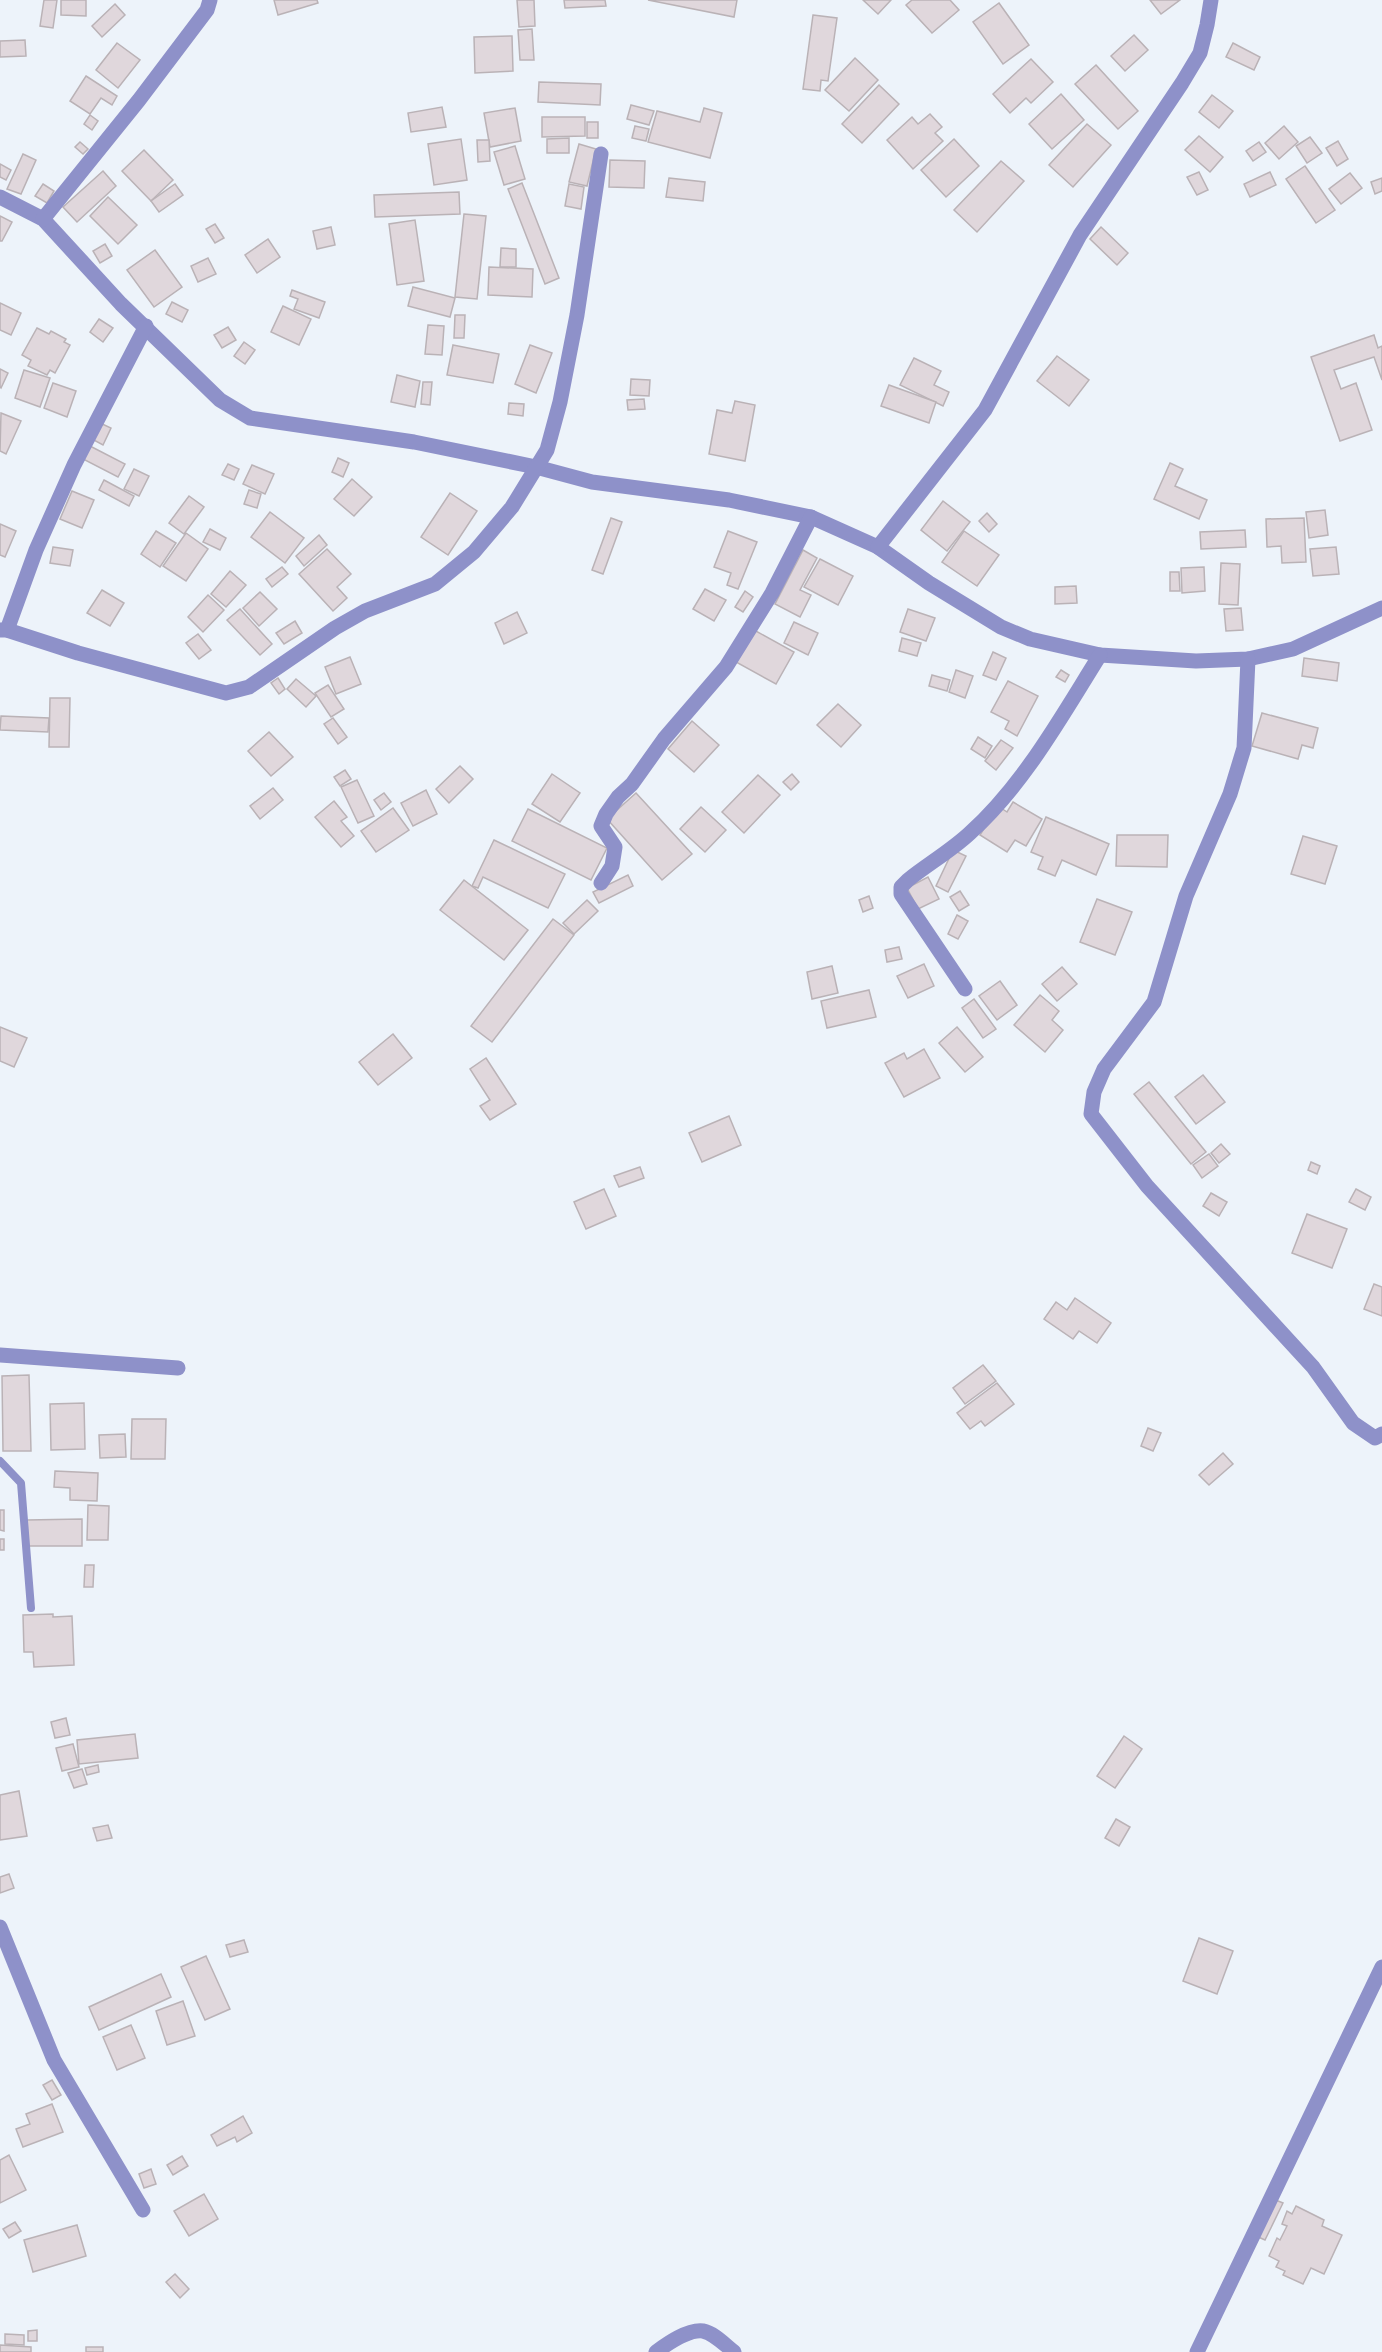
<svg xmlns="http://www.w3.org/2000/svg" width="1382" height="2352" font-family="Literata,serif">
<rect width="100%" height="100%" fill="#edf3fa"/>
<g fill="#e0d7dc" stroke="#bab2b6" stroke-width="1.5">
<path d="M44 0H57L53 28 40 26Z"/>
<path d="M61 0H86V16L61 15Z"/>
<path d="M274 0H317L318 3 278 15Z"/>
<path d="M517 0H534L535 26 519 27Z"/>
<path d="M564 0H605L606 6 565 8Z"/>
<path d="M648 0H737L734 17Z"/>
<path d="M863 0H891L878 14Z"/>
<path d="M912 0H950L959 10 932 33 906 5Z"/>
<path d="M1150 0H1180L1161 14Z"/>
<path d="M999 3 1029 45 1003 64 973 22Z"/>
<path d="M115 4 125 15 102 37 92 26Z"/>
<path d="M813 15 837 18 828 81 821 80 820 91 803 89Z"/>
<path d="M532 29 534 60H520L518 30Z"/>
<path d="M1134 35 1148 50 1125 71 1111 56Z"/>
<path d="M512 36 513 71 475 73 474 37Z"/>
<path d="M25 40 26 56 0 57V41Z"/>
<path d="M117 43 140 60 118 88 96 70Z"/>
<path d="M1233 43 1260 57 1254 70 1226 57Z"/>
<path d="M855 58 878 80 849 111 825 90Z"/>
<path d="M1031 59 1053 82 1031 103 1026 98 1010 113 993 94Z"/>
<path d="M1096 65 1138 111 1118 129 1075 84Z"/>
<path d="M86 76 117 96 112 105 101 98 90 114 70 101Z"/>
<path d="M539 82 601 84 600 105 538 102Z"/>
<path d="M879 85 899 104 862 143 842 124Z"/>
<path d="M1061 94 1084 120 1052 149 1029 124Z"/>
<path d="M1212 95 1233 111 1219 128 1199 112Z"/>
<path d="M631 105 654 111 649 125 627 119Z"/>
<path d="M442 107 446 127 411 132 408 113Z"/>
<path d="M515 108 521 141 490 147 484 113Z"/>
<path d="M704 108 722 113 710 158 648 142 657 111 700 122Z"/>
<path d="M930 114 942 127 935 133 943 141 913 169 887 140 912 117 918 124Z"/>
<path d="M90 115 98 121 92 130 84 124Z"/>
<path d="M542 117H585V136L542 137Z"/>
<rect x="587" y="122" width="11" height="16"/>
<path d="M1087 124 1111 145 1073 187 1049 165Z"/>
<path d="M635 126 649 129 646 141 632 138Z"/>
<path d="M1284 126 1298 142 1279 159 1265 143Z"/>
<path d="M1199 136 1223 157 1210 172 1185 150Z"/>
<path d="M1310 137 1322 153 1307 163 1296 146Z"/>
<path d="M569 138V153H547V139Z"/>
<path d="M461 139 467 180 434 185 428 144Z"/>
<path d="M954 139 979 166 946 197 921 170Z"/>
<path d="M477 140H489L490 161 478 162Z"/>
<path d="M1338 141 1348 159 1337 166 1326 148Z"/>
<path d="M80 142 88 149 83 154 75 147Z"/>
<path d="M1259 142 1266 152 1253 161 1246 151Z"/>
<path d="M579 144 596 149 587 186 569 182Z"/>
<path d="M515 146 525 179 504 185 494 152Z"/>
<path d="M144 150 173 180 151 201 122 171Z"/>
<path d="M23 154 36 160 21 194 7 189Z"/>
<path d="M610 160 645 161 644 188 609 187Z"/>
<path d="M1001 161 1024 181 977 232 954 210Z"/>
<path d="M0 164 11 170 6 180 0 177Z"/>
<path d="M1305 166 1335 210 1316 223 1286 179Z"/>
<path d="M103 171 116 186 77 222 63 207Z"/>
<path d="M1199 172 1208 190 1197 195 1187 177Z"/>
<path d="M1270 172 1276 185 1250 197 1244 184Z"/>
<path d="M1350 173 1362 188 1341 204 1329 189Z"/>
<path d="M669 178 705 182 703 201 666 197Z"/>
<path d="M1382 178V191L1375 194 1371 182Z"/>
<path d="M522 183 559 278 545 284 508 189Z"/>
<path d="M43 184 54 191 47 203 35 196Z"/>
<path d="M175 184 183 195 159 212 151 201Z"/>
<path d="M569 184 584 187 581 209 565 206Z"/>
<path d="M459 192 460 214 375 217 374 195Z"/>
<path d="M108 197 137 225 118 244 90 216Z"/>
<path d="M464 214 486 216 477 299 455 297Z"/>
<path d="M0 216 12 222 2 241H0Z"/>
<path d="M415 220 424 281 397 285 389 224Z"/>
<path d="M215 224 224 238 215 243 206 229Z"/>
<path d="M331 227 335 245 317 249 313 231Z"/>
<path d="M1101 227 1128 253 1117 265 1090 239Z"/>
<path d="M268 239 280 257 257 273 245 255Z"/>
<path d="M105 244 112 256 100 263 93 251Z"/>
<path d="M501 248 516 249V267H500Z"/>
<path d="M155 250 182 287 154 307 127 270Z"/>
<path d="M208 258 216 274 198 282 191 266Z"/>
<path d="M489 267 533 269 532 297 488 295Z"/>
<path d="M413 287 455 298 450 317 408 306Z"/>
<path d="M292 290 325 302 319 318 294 309 298 299 290 296Z"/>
<path d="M172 302 188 310 182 322 166 314Z"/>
<path d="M0 303 21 313 11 335 0 330Z"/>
<path d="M283 306 311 319 299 345 271 332Z"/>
<path d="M455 315H465L464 338H454Z"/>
<path d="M99 319 113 328 103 342 90 332Z"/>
<path d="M428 325 444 326 442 355 425 354Z"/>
<path d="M228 327 236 340 222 348 214 335Z"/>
<path d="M37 328 49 334 51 331 66 339 64 342 70 345 55 373 50 370 47 375 28 366 31 360 22 355Z"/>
<path d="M1374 335 1378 348 1382 346V380L1374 357 1334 370 1341 389 1356 383 1372 430 1340 441 1311 357Z"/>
<path d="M244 342 255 350 245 364 234 356Z"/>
<path d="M453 345 499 354 493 383 447 375Z"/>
<path d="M530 345 552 353 536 393 515 384Z"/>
<path d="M1057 356 1089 380 1069 406 1037 381Z"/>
<path d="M914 358 941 371 934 385 949 392 943 406 900 385Z"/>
<path d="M0 369 8 373 1 388 0 387Z"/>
<path d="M24 370 50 378 40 407 15 398Z"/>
<path d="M397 375 420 381 415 407 391 402Z"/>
<path d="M631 379 650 380 649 396 630 395Z"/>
<path d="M423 382H432L430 405 421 404Z"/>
<path d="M53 383 76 391 67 417 44 408Z"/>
<path d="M889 385 936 402 929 423 881 406Z"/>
<path d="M644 399 645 409 628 410 627 400Z"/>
<path d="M735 401 755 405 745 461 709 454 717 410 732 413Z"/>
<path d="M509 403 524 404 523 416 508 414Z"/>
<path d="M1 413 21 421 6 454 0 451Z"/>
<path d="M98 422 111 428 103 445 90 438Z"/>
<path d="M90 446 125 464 118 477 83 459Z"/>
<path d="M338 458 349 463 343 477 332 472Z"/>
<path d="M1170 463 1183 469 1175 486 1207 500 1199 519 1154 499Z"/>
<path d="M228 464 239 469 234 480 222 475Z"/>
<path d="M252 465 274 474 265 494 243 484Z"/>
<path d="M134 469 149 476 139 496 124 489Z"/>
<path d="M352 479 372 497 354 516 334 499Z"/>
<path d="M104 480 134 496 129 506 99 490Z"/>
<path d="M249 490 261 494 257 508 244 504Z"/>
<path d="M72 491 94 500 82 528 60 519Z"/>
<path d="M450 493 477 511 448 555 421 537Z"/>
<path d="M189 496 204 507 184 534 169 523Z"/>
<path d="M943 501 970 522 947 551 921 530Z"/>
<path d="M1325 510 1328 535 1309 538 1306 512Z"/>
<path d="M270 512 304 538 285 563 251 537Z"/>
<path d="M987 513 997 524 989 532 979 521Z"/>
<path d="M611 518 622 522 603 574 592 570Z"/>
<path d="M1304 518 1306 562 1282 563 1281 546 1267 547 1266 519Z"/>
<path d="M0 524 16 531 5 557 0 555Z"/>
<path d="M210 529 226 538 220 550 203 542Z"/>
<path d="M1245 530 1246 547 1201 549 1200 532Z"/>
<path d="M156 531 176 543 160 567 141 554Z"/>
<path d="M728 531 757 542 738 589 727 585 731 573 714 567Z"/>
<path d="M964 531 999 555 977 586 942 562Z"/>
<path d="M186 533 208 549 186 581 163 566Z"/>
<path d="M319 535 327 545 304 566 296 556Z"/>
<path d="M53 547 73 550 70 566 50 563Z"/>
<path d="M1336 547 1339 574 1313 576 1310 549Z"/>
<path d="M327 549 351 574 337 587 347 598 333 611 299 574Z"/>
<path d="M803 550 817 558 800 590 811 595 800 617 775 604Z"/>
<path d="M820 559 853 576 838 605 804 587Z"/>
<path d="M1221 563 1240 564 1238 605 1219 604Z"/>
<path d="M282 567 288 574 272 587 266 579Z"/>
<path d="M1204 567 1205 591 1182 593 1181 568Z"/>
<path d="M230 571 246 585 226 607 211 594Z"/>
<path d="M1170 572H1179L1180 591H1170Z"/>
<path d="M1076 586 1077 603 1055 604V587Z"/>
<path d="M705 589 726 600 714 621 693 609Z"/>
<path d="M102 590 124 603 110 626 87 613Z"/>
<path d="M745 591 753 597 743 612 735 607Z"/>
<path d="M260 592 277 609 259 626 243 608Z"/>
<path d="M208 595 224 610 203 632 188 617Z"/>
<path d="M1241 608 1243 630 1226 631 1224 609Z"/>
<path d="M240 609 272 644 260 655 227 620Z"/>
<path d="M908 609 935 618 926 641 900 632Z"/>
<path d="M517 612 527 633 504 644 495 623Z"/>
<path d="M295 621 302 633 284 644 276 633Z"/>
<path d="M794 622 818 633 808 655 784 643Z"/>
<path d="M754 630 794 652 776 684 736 662Z"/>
<path d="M198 634 211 650 199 659 186 643Z"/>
<path d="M902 638 921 643 917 656 899 651Z"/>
<path d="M993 652 1006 658 996 680 983 675Z"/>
<path d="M350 657 361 684 336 694 325 667Z"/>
<path d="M1304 658 1339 663 1337 681 1302 676Z"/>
<path d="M956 670 973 676 965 698 949 692Z"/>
<path d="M1061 670 1069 675 1065 682 1056 677Z"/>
<path d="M932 675 950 680 947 691 929 686Z"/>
<path d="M278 678 285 689 279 694 271 683Z"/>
<path d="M296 679 316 696 306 707 287 689Z"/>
<path d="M1008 681 1038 696 1017 736 1005 729 1009 721 991 712Z"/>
<path d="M328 685 344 709 331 717 315 693Z"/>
<path d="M50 698H70L69 747H49Z"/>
<path d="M838 704 861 725 841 747 817 725Z"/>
<path d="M1262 713 1318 728 1313 748 1302 745 1298 759 1252 746Z"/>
<path d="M1 716 49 718 48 732 0 730Z"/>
<path d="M333 718 347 737 338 744 324 724Z"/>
<path d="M692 721 719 745 694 772 668 749Z"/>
<path d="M269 732 293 757 271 776 248 751Z"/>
<path d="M978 737 992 746 985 758 971 749Z"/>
<path d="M1001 740 1013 748 996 770 985 761Z"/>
<path d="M460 766 473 779 449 803 436 789Z"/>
<path d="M345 770 351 779 340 786 334 777Z"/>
<path d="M552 774 580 793 560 822 532 804Z"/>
<path d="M792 774 799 782 791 790 783 782Z"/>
<path d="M758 775 780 795 744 833 722 812Z"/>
<path d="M357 780 374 816 358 823 341 787Z"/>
<path d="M273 788 283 800 260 819 250 806Z"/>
<path d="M426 790 437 814 413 826 401 803Z"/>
<path d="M384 793 391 802 381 810 374 800Z"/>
<path d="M636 793 692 854 662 880 607 819Z"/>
<path d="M334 801 347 817 341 821 354 836 341 847 315 817Z"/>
<path d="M1013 802 1042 819 1026 846 1015 840 1007 852 980 835 998 806 1007 812Z"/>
<path d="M701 807 726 830 705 852 680 829Z"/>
<path d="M393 808 409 830 376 852 361 831Z"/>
<path d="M528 809 607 848 591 880 512 841Z"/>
<path d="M1046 817 1109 844 1096 875 1062 860 1055 876 1038 869 1043 857 1031 852Z"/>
<path d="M1117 835H1168L1167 867 1116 866Z"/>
<path d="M1303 836 1337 846 1325 884 1291 874Z"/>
<path d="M494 840 565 874 548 908 483 877 478 888 472 886Z"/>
<path d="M953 850 966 856 948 892 936 886Z"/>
<path d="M628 875 633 886 599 903 593 892Z"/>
<path d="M928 877 939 899 918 909 907 888Z"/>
<path d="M464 880 528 930 504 960 440 910Z"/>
<path d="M960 891 969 905 959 911 950 897Z"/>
<path d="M869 896 873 908 863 912 859 900Z"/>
<path d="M1097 899 1132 912 1115 955 1080 942Z"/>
<path d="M587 900 598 911 574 934 563 923Z"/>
<path d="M957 915 968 921 958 939 948 934Z"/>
<path d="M553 919 574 935 492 1042 471 1026Z"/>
<path d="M899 947 902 959 887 962 885 950Z"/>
<path d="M924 964 934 986 908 998 897 976Z"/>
<path d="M832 966 838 993 812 999 807 972Z"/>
<path d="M1062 967 1077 984 1057 1001 1042 984Z"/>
<path d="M1000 981 1017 1005 997 1020 979 996Z"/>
<path d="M869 990 876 1017 827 1028 821 1001Z"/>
<path d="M1040 995 1059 1011 1052 1020 1063 1030 1045 1052 1014 1025Z"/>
<path d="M974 999 996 1029 983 1038 962 1008Z"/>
<path d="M0 1027 27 1038 14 1067 0 1061Z"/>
<path d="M957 1027 983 1057 965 1072 939 1043Z"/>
<path d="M393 1034 412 1058 378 1085 359 1062Z"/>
<path d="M924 1049 940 1078 904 1097 885 1063 904 1053 907 1059Z"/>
<path d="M486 1058 516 1104 490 1120 480 1106 490 1100 470 1069Z"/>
<path d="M1203 1075 1225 1102 1196 1124 1175 1097Z"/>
<path d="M1149 1082 1206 1152 1191 1164 1134 1094Z"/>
<path d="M729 1116 741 1145 702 1162 689 1133Z"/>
<path d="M1221 1144 1230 1154 1219 1163 1211 1153Z"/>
<path d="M1209 1154 1218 1166 1202 1178 1193 1165Z"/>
<path d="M1311 1162 1320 1166 1317 1174 1308 1170Z"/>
<path d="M640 1167 644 1178 619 1187 614 1176Z"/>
<path d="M604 1189 616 1216 586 1229 574 1202Z"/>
<path d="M1356 1189 1371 1197 1365 1210 1349 1202Z"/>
<path d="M1211 1193 1227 1202 1219 1216 1203 1206Z"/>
<path d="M1307 1214 1347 1229 1332 1268 1292 1253Z"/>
<path d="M1374 1284 1382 1287V1316L1364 1309Z"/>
<path d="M1075 1298 1111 1323 1097 1343 1079 1331 1073 1339 1044 1319 1056 1302 1067 1310Z"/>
<path d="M983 1365 996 1381 965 1404 953 1388Z"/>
<path d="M29 1375 31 1451H3L2 1376Z"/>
<path d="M997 1383 1014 1404 985 1426 981 1421 970 1429 957 1413Z"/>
<path d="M84 1403 85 1449 51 1450 50 1404Z"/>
<path d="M132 1419H166L165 1459H131Z"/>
<path d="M1148 1428 1161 1433 1153 1451 1141 1446Z"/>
<path d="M125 1434 126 1457 100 1458 99 1435Z"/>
<path d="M1223 1453 1233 1464 1209 1485 1199 1475Z"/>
<path d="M55 1471 98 1473 97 1501 70 1500V1488L54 1487Z"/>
<path d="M88 1505 109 1506 108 1540H87Z"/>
<path d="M0 1510H4V1531L0 1530Z"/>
<path d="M82 1519V1546H28L27 1520Z"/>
<rect x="0" y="1539" width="4" height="11"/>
<path d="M85 1565H94L93 1587H84Z"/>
<path d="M53 1614V1617L72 1616 74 1665 34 1667 33 1652H24L23 1615Z"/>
<path d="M66 1718 70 1735 55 1738 51 1722Z"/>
<path d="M135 1734 138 1758 79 1764 77 1740Z"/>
<path d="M1124 1736 1142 1749 1115 1788 1097 1776Z"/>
<path d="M73 1744 79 1767 62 1771 56 1748Z"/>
<path d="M98 1765 99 1772 87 1775 85 1768Z"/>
<path d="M82 1769 87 1784 74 1788 68 1773Z"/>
<path d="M19 1791 27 1836 0 1840V1795Z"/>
<path d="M1116 1819 1130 1827 1119 1846 1105 1838Z"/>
<path d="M108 1825 112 1838 97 1841 93 1828Z"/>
<path d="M9 1874 14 1888 0 1893V1877Z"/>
<path d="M1199 1938 1233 1951 1217 1994 1183 1981Z"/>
<path d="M244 1940 248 1952 230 1957 226 1945Z"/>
<path d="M206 1956 230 2009 205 2020 181 1967Z"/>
<path d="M161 1974 171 1997 99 2030 89 2007Z"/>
<path d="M183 2001 195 2036 167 2045 156 2011Z"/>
<path d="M131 2025 145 2058 117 2070 103 2037Z"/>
<path d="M52 2080 61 2095 52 2100 43 2085Z"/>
<path d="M52 2104 63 2132 23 2147 16 2129 30 2124 26 2114Z"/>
<path d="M243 2116 252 2133 237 2142 235 2137 217 2146 211 2135Z"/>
<path d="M9 2155 26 2190 0 2203V2160Z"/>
<path d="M182 2156 188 2166 173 2175 167 2165Z"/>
<path d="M151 2169 156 2184 144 2188 139 2174Z"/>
<path d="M204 2194 218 2219 189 2236 174 2211Z"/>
<path d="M1273 2199 1283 2203 1265 2240 1256 2236Z"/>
<path d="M1296 2206 1324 2220 1322 2226 1342 2235 1324 2274 1311 2268 1303 2284 1283 2275 1285 2271 1276 2267 1279 2261 1269 2256 1277 2238 1280 2240 1287 2226 1282 2224 1287 2211 1292 2214Z"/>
<path d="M15 2222 21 2231 9 2238 3 2229Z"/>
<path d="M77 2225 86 2256 33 2272 24 2240Z"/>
<path d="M175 2274 189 2289 180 2298 166 2282Z"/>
<path d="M37 2330V2341H28V2331Z"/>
<path d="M5 2334 24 2335V2345L5 2344Z"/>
<path d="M0 2345 31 2347V2352H0Z"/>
<rect x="86" y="2347" width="17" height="5"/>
</g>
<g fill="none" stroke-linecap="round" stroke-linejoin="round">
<path stroke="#8e91c9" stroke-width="8" d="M0 1461 21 1483 31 1608"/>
<g stroke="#8e91c9" stroke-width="15">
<path d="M0 197 43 219 121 304 220 400 250 418 414 442 536 467 592 482 729 500 811 517 878 547 929 583 1001 627 1030 639 1100 655 1196 661 1248 659 1293 649 1382 608"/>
<path d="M43 219 139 100 207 10 210 0"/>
<path d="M878 547 985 410 1080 235 1182 83 1200 53 1207 25 1211 0"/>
<path d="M0 630H7L78 653 226 693 249 687 335 628 365 611 435 584 474 552 512 507 547 450 560 402 577 315 601 154"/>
<path d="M7 630 36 550 74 465 146 326"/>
<path d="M1248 659 1244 748 1230 794 1186 896 1154 1002 1104 1069 1094 1092 1091 1114 1147 1186 1313 1367 1353 1423 1375 1438 1382 1434"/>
<path d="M601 883 612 866 615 847 601 826 606 814 618 797 632 784 664 739 726 667 772 593 811 517"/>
<path d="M965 989 901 894V887L908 880C928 864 952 850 970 833 1025 783 1061 717 1100 655"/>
<path d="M0 1355 178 1368"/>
<path d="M0 1927 54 2060 143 2210"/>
<path d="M656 2352C667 2344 688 2329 703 2331 714 2333 725 2345 734 2352"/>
<path d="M1197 2352 1382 1967"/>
</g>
</g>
</svg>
